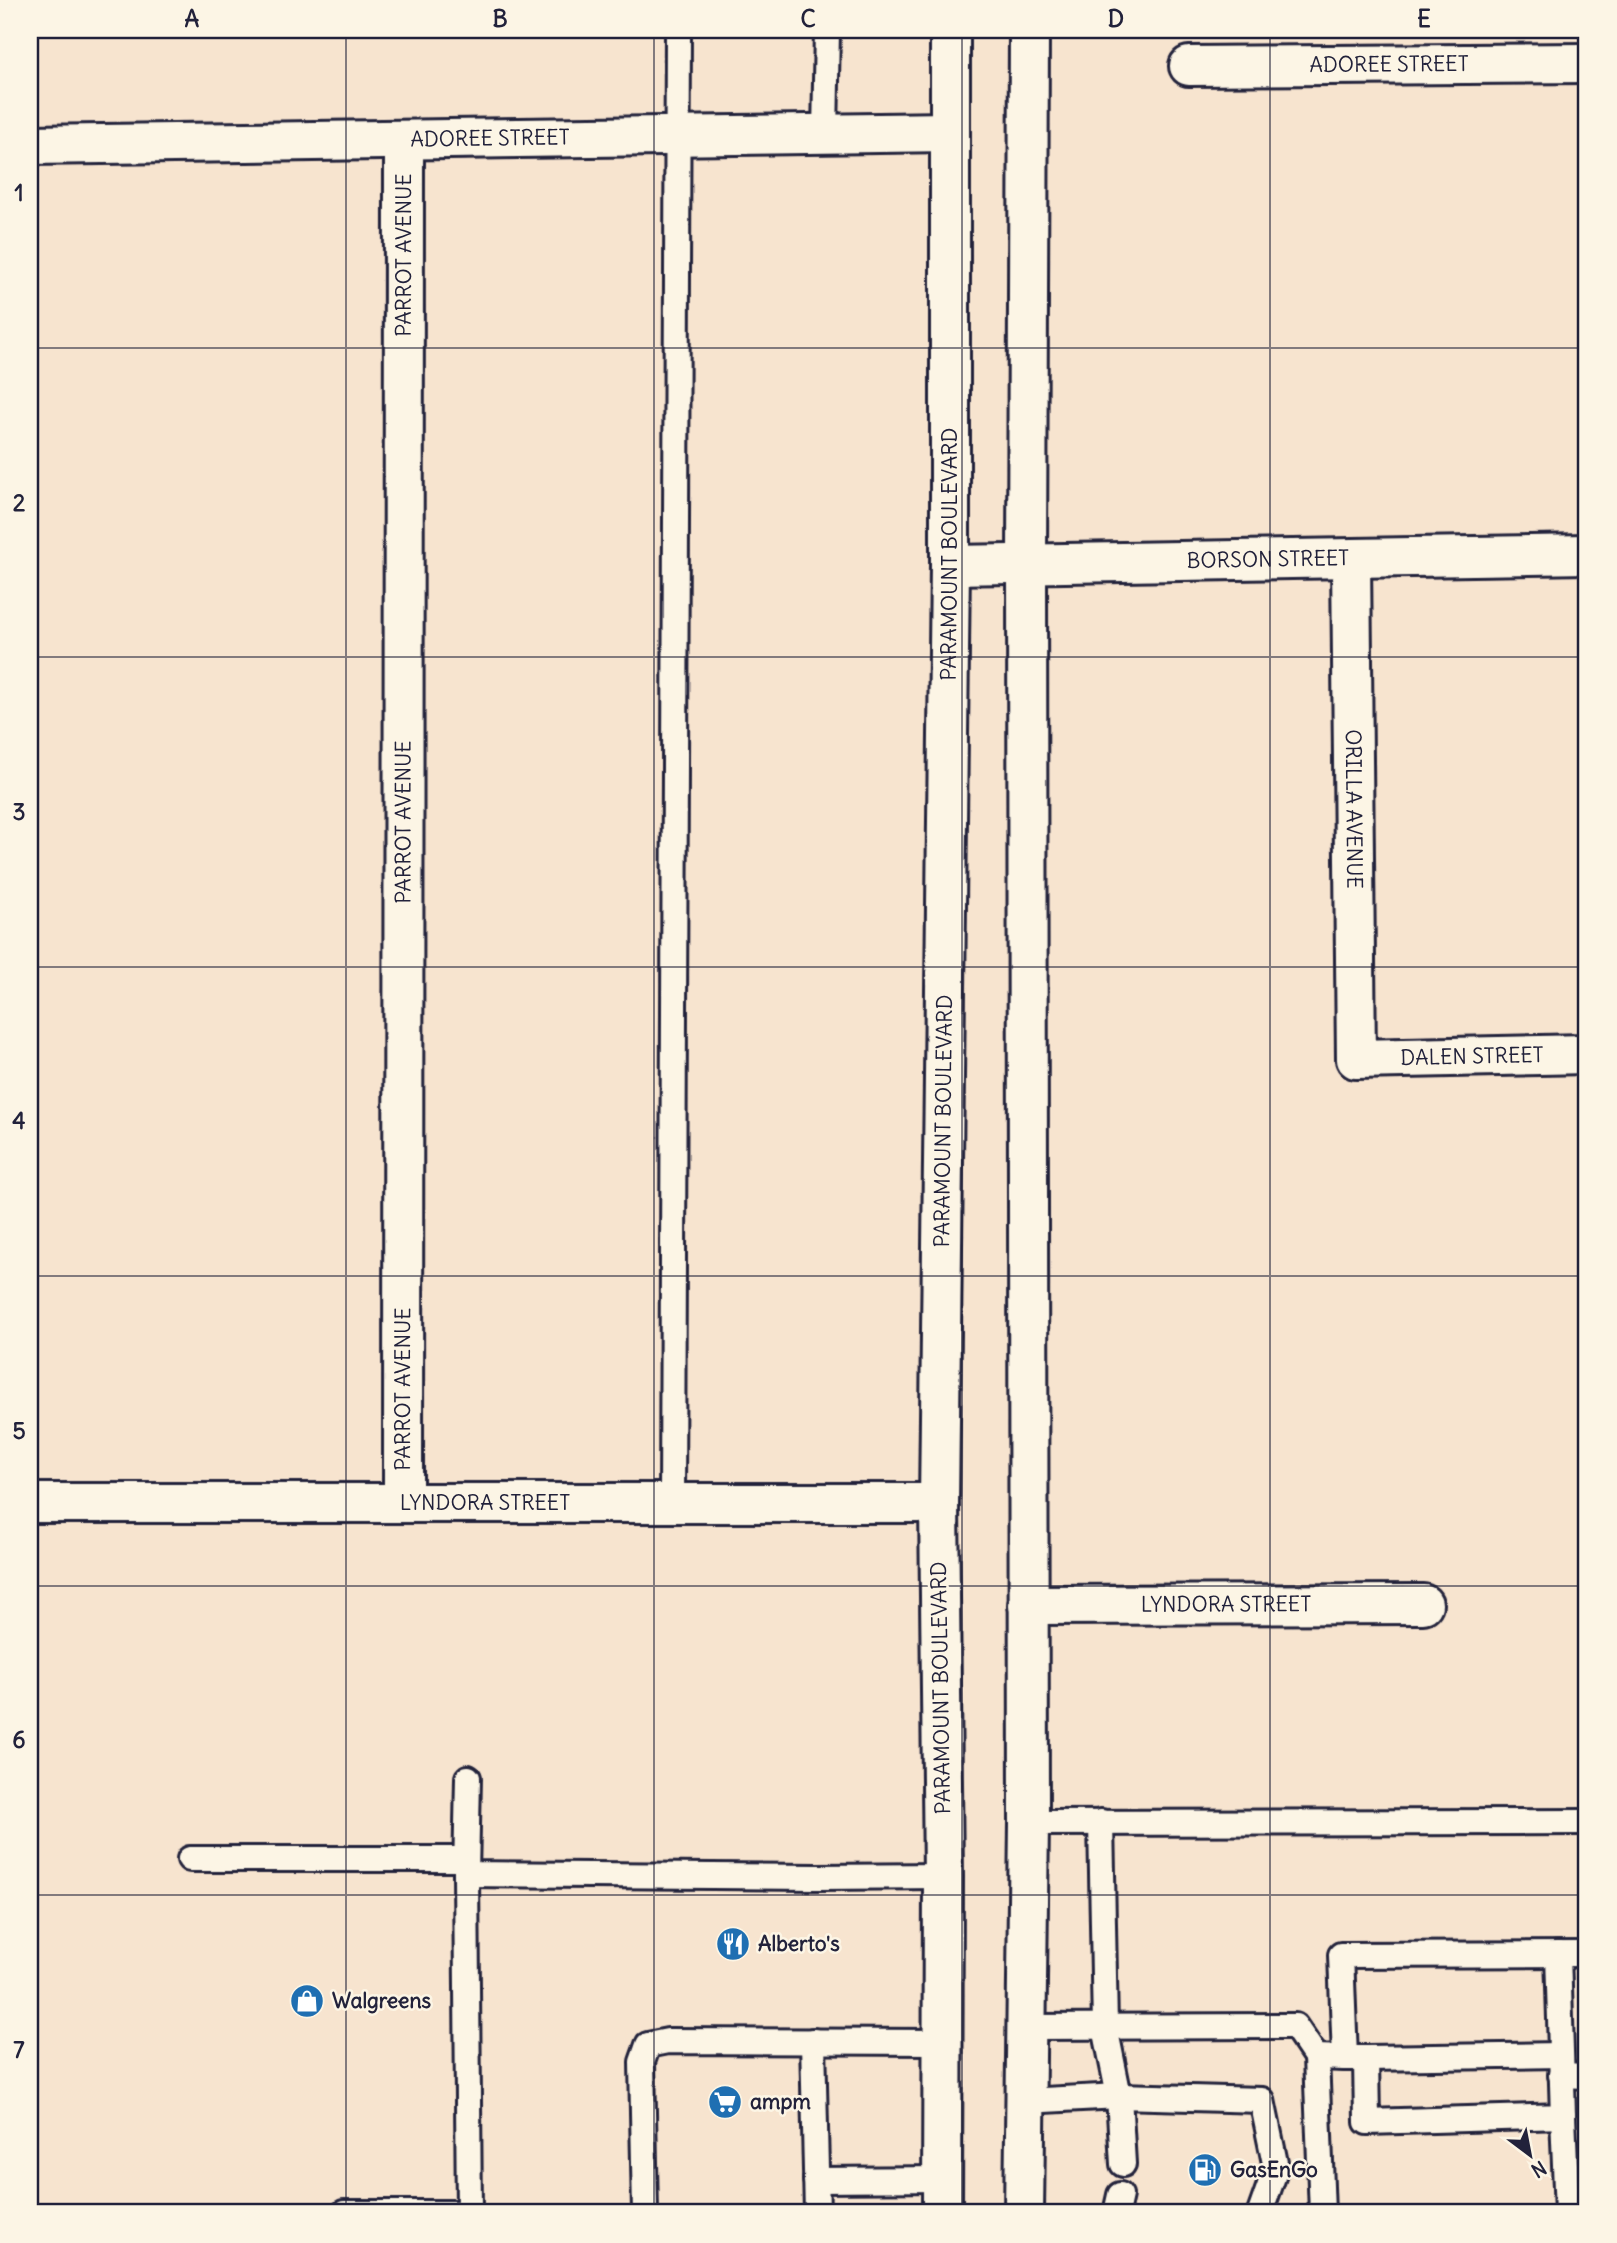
<svg xmlns="http://www.w3.org/2000/svg" width="1617" height="2243" font-family="Delius,sans-serif">
<rect width="100%" height="100%" fill="#f7e4cf"/>
<filter id="ink" filterUnits="userSpaceOnUse"><feTurbulence type="fractalNoise" baseFrequency=".0143" numOctaves="2"/><feDisplacementMap in="SourceGraphic" scale="14" xChannelSelector="R" yChannelSelector="G"/><feConvolveMatrix kernelMatrix="1 2 1 2 8 2 1 2 1" color-interpolation-filters="sRGB"/></filter>
<g filter="url(#ink)">
<g fill="none" stroke-linecap="round" stroke-linejoin="round">
<g stroke="#22223b" stroke-width="30">
<g id="service">
<path d="M825 133 827 30"/>
<path d="M672 1503 678 30"/>
<path d="M468 1778 466 1874 817 1877 943 1876"/>
<path d="M1101 1822 1105 2027 1119 2096 1123 2164"/>
<path d="M1029 1823 1587 1822"/>
<path d="M190 1859H466"/>
<path d="M466 1874 469 2213"/>
<path d="M1026 2027 1295 2026 1316 2057 1345 2058 1341 1955 1587 1954"/>
<path d="M813 2041 817 2213"/>
<path d="M1316 2057 1322 2213"/>
<path d="M1345 2058H1366L1367 2122 1563 2116 1558 1954"/>
<path d="M1366 2058 1560 2055"/>
<path d="M1561 2075 1587 2076"/>
<path d="M1025 2101 1119 2096 1262 2100 1276 2168 1260 2213"/>
<path d="M1563 2116 1567 2213"/>
<path d="M816 2180 944 2179"/>
<path d="M344 2213H469"/>
<path d="M645 2213 642 2062 648 2045 668 2041 942 2042"/>
<path d="M1116 2213 1120 2195"/>
</g>
</g>
<g stroke="#22223b" stroke-width="44">
<g id="minor">
<path id="s1" d="M1189 66 1587 63"/>
<path id="s2" d="M30 145 950 132"/>
<path id="s3" d="M1351 559 1356 1059 1587 1054"/>
<path id="s4" d="M950 565 1587 554"/>
<path id="s5" d="M30 1503H939"/>
<path id="s6" d="M403 1503 404 141"/>
<path id="s7" d="M1028 1605 1423 1604"/>
</g>
</g>
<g stroke="#22223b" stroke-width="44">
<g id="secondary">
<path id="s8" d="M942 2213 943 1876 939 1503 950 565V30"/>
<path d="M1024 2213 1029 1823 1027 564 1029 30"/>
</g>
</g>
<use href="#service" stroke="#fcf5e5" stroke-width="24"/>
<use href="#minor" stroke="#fcf5e5" stroke-width="38"/>
<use href="#secondary" stroke="#fcf5e5" stroke-width="38"/>
</g>
</g>
<path fill="none" stroke="#22223b" stroke-width="2" stroke-opacity="0.55" d="M346 30V2213M654 30V2213M962 30V2213M1270 30V2213M30 348H1587M30 657H1587M30 967H1587M30 1276H1587M30 1586H1587M30 1895H1587"/>
<defs>
<g id="restaurant-disc" transform="scale(1.75)"><circle r="9.5" fill="#1f6fb2" stroke="#fcf5e5"/><path d="M-5-6h1v4h1v-4h1v4h1v-4h1v5L-1.5 .5V6h-2V.5L-5-1ZM5-6V6H3V1.5H1.5Q1.5-4 5-6Z" fill="#fff"/></g>
<g id="shop-disc" transform="scale(1.75)"><circle r="9.5" fill="#1f6fb2" stroke="#fcf5e5"/><path d="M-5-2.5h2.3a2.7 3.5 0 0 1 5.4 0H5L5.5 6h-11ZM-1.5-2.5h3a1.5 2.3 0 0 0-3 0Z" fill="#fff"/></g>
<g id="supermarket-disc" transform="scale(1.75)"><circle r="9.5" fill="#1f6fb2" stroke="#fcf5e5"/><path d="M-6-5.5h2.5l.6 2H6L4.5 2H-2.5L-4.4-4H-6ZM-1.5 3.2a1.3 1.3 0 1 0 .1 0ZM3 3.2a1.3 1.3 0 1 0 .1 0Z" fill="#fff"/></g>
<g id="fuel-disc" transform="scale(1.75)"><circle r="9.5" fill="#1f6fb2" stroke="#fcf5e5"/><path d="M-5.5-6h7V0h2V4h1.3V-2.5L3-4.5l.8-.8L6-3V5H2.5V1h-1V6h-7ZM-4.2-4.7v3.2H.2V-4.7Z" fill="#fff"/></g>
</defs>
<g fill-rule="evenodd">
<use href="#restaurant-disc" x="733" y="1944"/>
<use href="#shop-disc" x="307" y="2001"/>
<use href="#supermarket-disc" x="725" y="2102"/>
<use href="#fuel-disc" x="1205" y="2170"/>
</g>
<g text-anchor="middle" stroke-width="5" stroke-linejoin="round" paint-order="stroke">
<g font-size="21" fill="#22223b" stroke="#fcf5e5">
<text dy="7" stroke="none"><textPath href="#s1" startOffset="200">ADOREE STREET</textPath></text>
<text dy="7" stroke="none"><textPath href="#s2" startOffset="460">ADOREE STREET</textPath></text>
<text dy="7" stroke="none"><textPath href="#s6" startOffset="1248">PARROT AVENUE</textPath></text>
<text dy="7" stroke="none"><textPath href="#s8" startOffset="1659">PARAMOUNT BOULEVARD</textPath></text>
<text dy="7" stroke="none"><textPath href="#s4" startOffset="318">BORSON STREET</textPath></text>
<text dy="7" stroke="none"><textPath href="#s3" startOffset="250">ORILLA AVENUE</textPath></text>
<text dy="7" stroke="none"><textPath href="#s6" startOffset="681">PARROT AVENUE</textPath></text>
<text dy="7" stroke="none"><textPath href="#s3" startOffset="616">DALEN STREET</textPath></text>
<text dy="7" stroke="none"><textPath href="#s8" startOffset="1092">PARAMOUNT BOULEVARD</textPath></text>
<text dy="7" stroke="none"><textPath href="#s6" startOffset="114">PARROT AVENUE</textPath></text>
<text dy="7" stroke="none"><textPath href="#s5" startOffset="455">LYNDORA STREET</textPath></text>
<text dy="7" stroke="none"><textPath href="#s7" startOffset="198">LYNDORA STREET</textPath></text>
<text transform="translate(941 1688) rotate(-91)" y="7">PARAMOUNT BOULEVARD</text>
</g>
<g font-size="21" font-weight="bold" fill="#22223b" stroke="#fcf5e5" text-anchor="start">
<text x="758" y="1951">Alberto's</text>
<text x="332" y="2008">Walgreens</text>
<text x="750" y="2109">ampm</text>
<text x="1230" y="2177">GasEnGo</text>
</g>
</g>
<rect width="1617" height="2243" fill="none" stroke="#fcf5e5" stroke-width="77"/>
<g transform="translate(1530 2155) rotate(148)" stroke="#fcf5e5" stroke-width="5" paint-order="stroke">
<path d="M0-5L12 26L0 18L-12 26Z" fill="#22223b"/>
<text y="-10" font-size="19" font-weight="bold" text-anchor="middle" fill="#22223b">N</text>
</g>
<rect x="38" y="38" width="1540" height="2166" fill="none" stroke="#22223b" stroke-width="2.5"/>
<g font-size="23" text-anchor="middle" font-weight="bold" fill="#22223b">
<text x="192" y="27">A</text>
<text x="500" y="27">B</text>
<text x="808" y="27">C</text>
<text x="1116" y="27">D</text>
<text x="1424" y="27">E</text>
<text x="19" y="201">1</text>
<text x="19" y="511">2</text>
<text x="19" y="820">3</text>
<text x="19" y="1129">4</text>
<text x="19" y="1439">5</text>
<text x="19" y="1748">6</text>
<text x="19" y="2058">7</text>
</g>
</svg>
